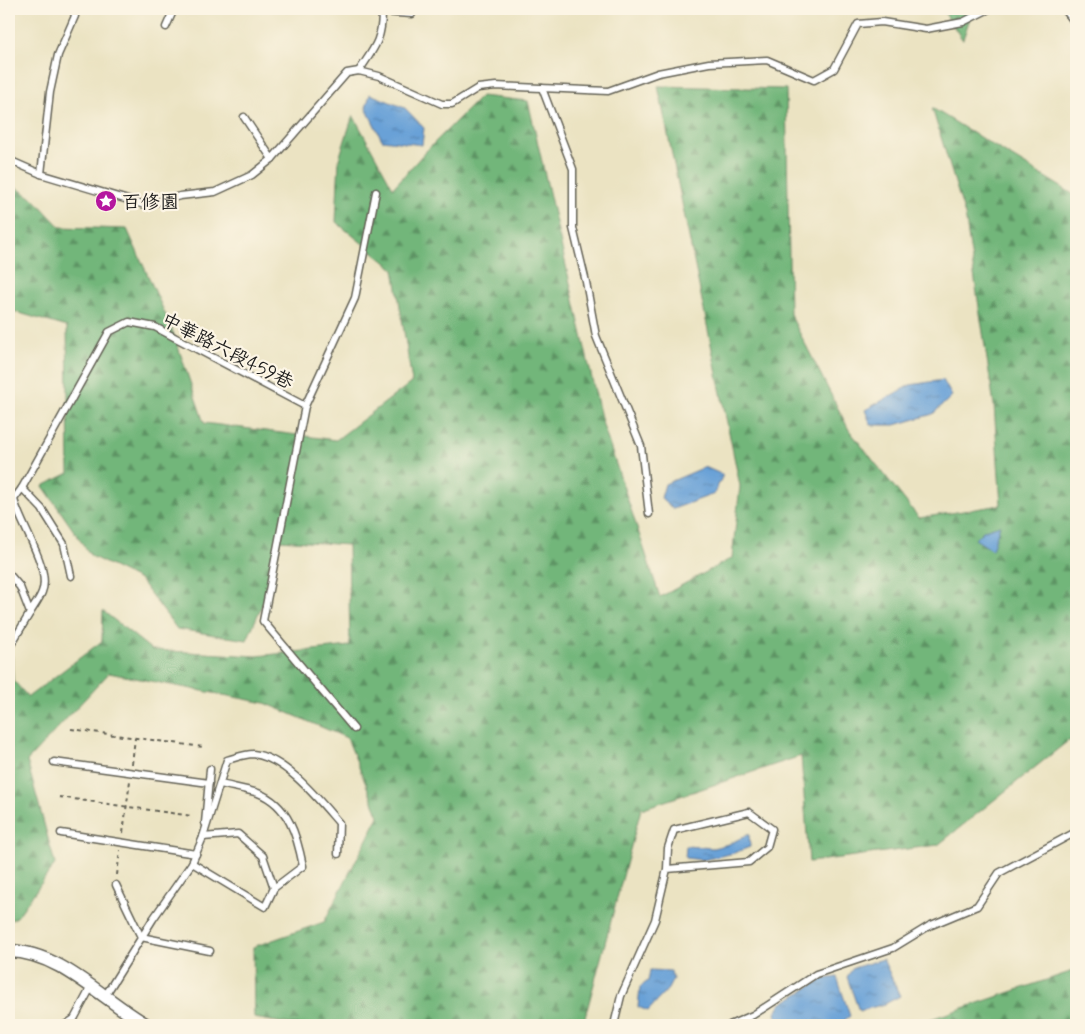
<svg xmlns="http://www.w3.org/2000/svg" width="1085" height="1034" font-family="Mynerve,'LXGW WenKai TC',sans-serif">
<defs>
<pattern id="forest-firs" width="22" height="20" patternUnits="userSpaceOnUse" patternTransform="scale(1.25)"><rect width="22" height="20" fill="#72b67a"/><path d="M5 1l3.5 6h-7zM16 11l3.5 6h-7z" fill="#5d9363"/></pattern>
<pattern id="water-ripples" width="26" height="14" patternUnits="userSpaceOnUse" patternTransform="scale(1.25)"><rect width="26" height="14" fill="#69a1d7"/><path d="M2 4q2-2 4 0t4 0M15 11q2-2 4 0t4 0" fill="none" stroke="#5682ae"/></pattern>
</defs>
<rect width="100%" height="100%" fill="#fcf5e5"/>
<filter id="ink" filterUnits="userSpaceOnUse"><feTurbulence type="fractalNoise" baseFrequency=".02" numOctaves="2"/><feDisplacementMap in="SourceGraphic" scale="10" xChannelSelector="R" yChannelSelector="G"/><feConvolveMatrix kernelMatrix="1 2 1 2 8 2 1 2 1" color-interpolation-filters="sRGB"/></filter>
<filter id="wash" filterUnits="userSpaceOnUse"><feTurbulence type="fractalNoise" baseFrequency=".0096" numOctaves="4" result="noise"/><feDisplacementMap in="SourceGraphic" scale="20" xChannelSelector="R" yChannelSelector="G"/><feGaussianBlur stdDeviation="1.12" result="paint"/><feColorMatrix in="noise" values="0 0 0 0 0 0 0 0 0 0 0 0 0 0 0 0 0 1.4 0 .05"/><feComposite in="paint" operator="in"/></filter>
<g filter="url(#wash)">
<rect width="100%" height="100%" fill="#ebe3c2"/>
<g fill="url(#forest-firs)" stroke="#47694b">
<path d="M942 9H973L963 39H962Z"/>
<path d="M658 86 786 89 790 314 849 430 919 518 1001 505 994 405 965 215 932 108 1076 196V741H1068L938 845 809 862 801 756 641 809 583 1025H295L254 1018 253 947 324 922 379 816 347 738 265 703 109 673 27 761 55 864 17 917 9 921V652L12 656 13 680 28 697 102 641 103 611 152 650 257 656 350 646 348 545 280 540 271 584 247 640 177 629 140 580 91 556 43 486 69 473 67 327 9 310V183L34 199 60 227 127 229 172 329 204 423 336 440 412 382 394 269 336 222 339 159 353 115 393 188 425 152 481 96 528 101 602 422 660 597 732 558 740 486Z"/>
<path d="M1076 970V1025H913Z"/>
</g>
<g fill="url(#water-ripples)" stroke="#425e7a">
<path d="M370 94 405 108 424 128 422 145 382 140 366 108Z"/>
<path d="M943 380 952 396 933 414 895 425H871L865 410 910 385Z"/>
<path d="M705 467 723 475 714 494 673 509 661 498 665 484Z"/>
<path d="M1000 525 992 550 975 539 984 530Z"/>
<path d="M749 834 750 847 734 853 703 860 685 858 686 846 713 848 729 844Z"/>
<path d="M883 959 900 996 885 1004 859 1011 847 977 853 968Z"/>
<path d="M650 970 671 971 673 979 668 989 648 1011 638 1007 640 987 648 981Z"/>
<path d="M837 977 850 1016 838 1025H780L775 1014 781 1004 823 979Z"/>
</g>
</g>
<g filter="url(#ink)">
<g fill="none" stroke-linecap="round" stroke-linejoin="round">
<g stroke="#646256" stroke-width="9">
<g id="service">
<path d="M1062 9 1066 11 1076 24"/>
<path d="M166 27 174 9"/>
<path d="M359 71C374 48 382 41 382 12L412 14"/>
<path d="M542 88 573 169V228L586 282 596 336 641 446 649 514"/>
<path d="M244 117 272 159"/>
<path d="M9 160 41 174 145 205 180 196 215 192 252 175 272 159 347 73 359 71 379 76 442 104H452L478 88 496 86 608 91 658 73 709 63 767 60 814 80 834 69 858 24 882 22 926 29 963 22 989 9"/>
<path d="M41 174 50 92 58 55 75 16 73 9"/>
<path d="M22 488 42 509 64 544 71 576"/>
<path d="M9 574 20 587 30 613C34 606 39 600 42 592 52 569 19 523 14 499L22 488 109 332 129 322 155 327 305 406"/>
<path d="M9 648 30 613"/>
<path d="M354 729 263 621 305 406 355 298 376 192"/>
<path d="M54 762 209 783"/>
<path d="M205 823 210 769"/>
<path d="M61 833 196 854"/>
<path d="M192 863 265 907 274 888 303 866C297 836 289 805 258 793 246 789 232 787 220 784"/>
<path d="M116 885 141 937 210 951"/>
<path d="M274 888 263 856 238 834 203 837 227 760C235 758 245 754 253 754 285 757 319 800 339 823L338 854"/>
<path d="M105 996 153 919 192 863 204 835"/>
<path d="M65 1025 74 1019 90 989 93 987"/>
<path d="M614 1025 621 996 655 920 667 869 668 848 674 830 749 812 772 829 767 847 749 862 667 869"/>
<path d="M730 1025 753 1015 816 974 893 948 929 926 977 906 999 873 1076 832"/>
</g>
</g>
<g stroke="#646256" stroke-width="15">
<path id="minor" d="M9 951C61 952 104 1001 147 1025"/>
</g>
<g stroke="#646256" stroke-width="2" stroke-dasharray="4 4" stroke-linecap="butt">
<path d="M71 729 203 747"/>
<path d="M132 764 135 738"/>
<path d="M59 797 192 816"/>
<path d="M123 833 130 781"/>
<path d="M117 875 120 850"/>
</g>
<use href="#service" stroke="#fff" stroke-width="6"/>
<use href="#minor" stroke="#fff" stroke-width="12"/>
</g>
</g>
<defs>
<g id="sight-disc" transform="scale(1.125)"><circle r="9.5" fill="#b5179e" stroke="#fcf5e5"/><path d="M0-6L1.8-2.2L6-1.7L2.9 1.2L3.7 5.4L0 3.3L-3.7 5.4L-2.9 1.2L-6-1.7L-1.8-2.2Z" fill="#fff"/></g>
</defs>
<g fill-rule="evenodd">
<use href="#sight-disc" x="106" y="201"/>
</g>
<g text-anchor="middle" stroke-width="4.5" stroke-linejoin="round" paint-order="stroke">
<g font-size="19" fill="#1c1c1c" stroke="#fcf5e5" text-anchor="start">
<text x="122" y="208">百修園</text>
</g>
<g font-size="19" fill="#1c1c1c" stroke="#fcf5e5">
<text transform="translate(228 350) rotate(27)" y="7">中華路六段459巷</text>
</g>
</g>
<rect width="1085" height="1034" fill="none" stroke="#fcf5e5" stroke-width="30"/>
</svg>
